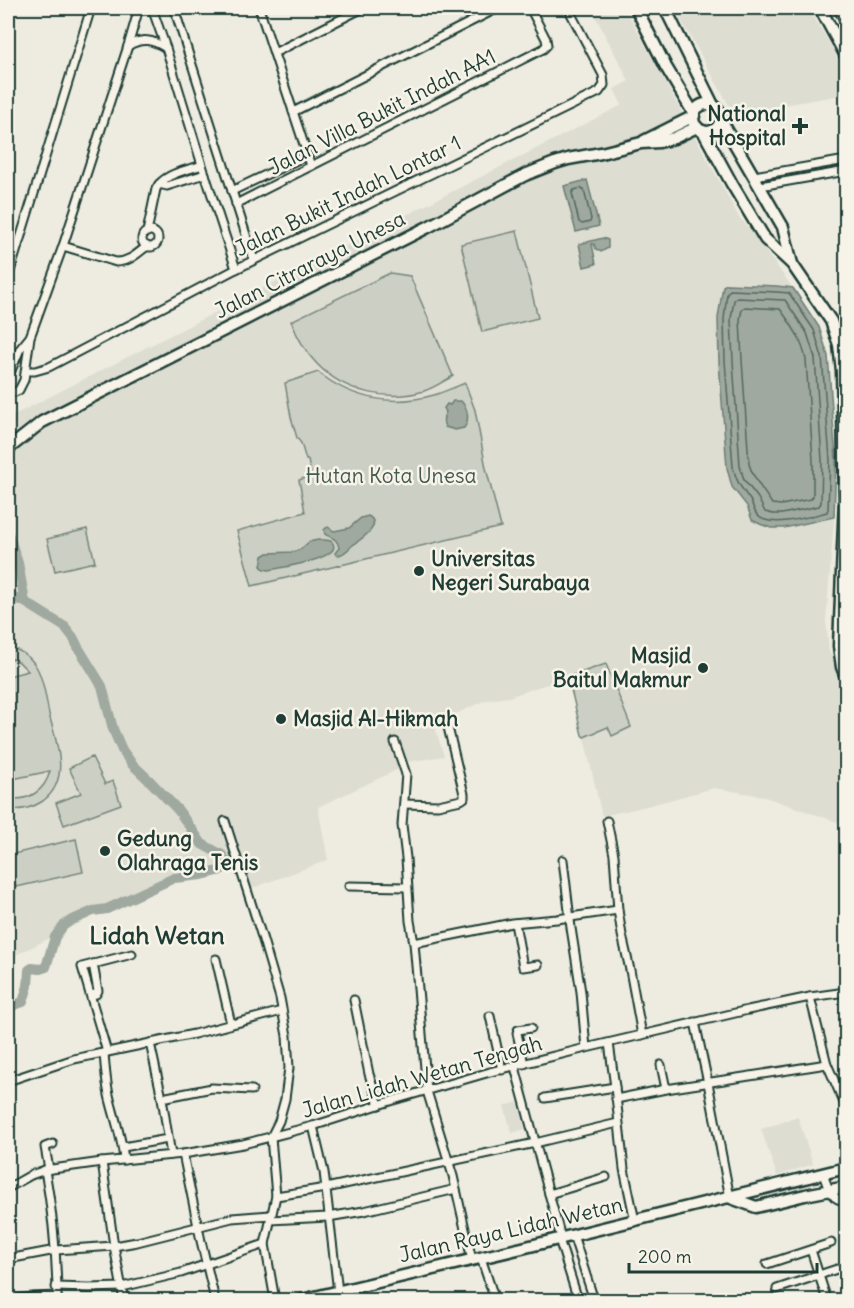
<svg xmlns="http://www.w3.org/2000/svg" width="854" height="1308" font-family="Delius,sans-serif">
<rect width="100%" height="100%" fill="#eeece1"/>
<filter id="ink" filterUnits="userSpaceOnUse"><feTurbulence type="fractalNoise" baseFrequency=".0167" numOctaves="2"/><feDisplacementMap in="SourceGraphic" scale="12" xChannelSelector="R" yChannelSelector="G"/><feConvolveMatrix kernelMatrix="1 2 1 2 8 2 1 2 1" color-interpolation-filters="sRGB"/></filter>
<g filter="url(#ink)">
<g fill="#ddddd2">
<path d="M591 8H625L740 219 744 222 793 288 819 327 825 342 828 356 836 460 834 521 826 621 829 651 846 692V825L762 796 714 788 639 808 602 816 584 737 609 727 606 664 509 697 486 700 434 724 444 756 401 763V768L318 807 328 860 250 889 239 862 174 876 8 959V418L622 105 614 89 629 81Z"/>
<path d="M674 8H809L846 72V94L734 114Z"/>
<path d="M518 1102 525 1129 512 1133 504 1106Z"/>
<path d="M798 1117 813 1164 777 1176 761 1129Z"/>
</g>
<g fill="#cccfc4" stroke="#76867c" stroke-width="1.5">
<path d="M517 231 538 318 482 332 461 244Z"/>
<path d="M390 273 410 276 453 376C444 381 434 388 424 391 387 402 344 392 317 364 305 352 297 336 291 321Z"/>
<path d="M318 372C351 399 392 407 434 395 444 392 455 387 465 383L475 410 486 468 501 527 252 586 237 531 305 512 299 480 311 476 308 460H306L301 443 297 438 291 417 285 383Z"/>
<path d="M87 529 95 562 55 571 47 539Z"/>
<path d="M8 647C20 650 31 657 37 668 44 681 46 699 49 714 56 742 72 779 43 801 32 808 20 811 8 809V798C28 802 45 791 50 771L8 780V676L28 671 19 662 8 657Z"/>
<path d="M606 664 631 727 612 736 608 727 584 737 582 735 568 677Z"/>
<path d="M92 757 105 784 113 781 121 804 64 825 56 803 81 793 69 768Z"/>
<path d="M76 839 83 872 16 887 9 855Z"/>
</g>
<g fill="#9fa99f" stroke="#6c7e74" stroke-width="1.5">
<path d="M587 180 599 226 576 232 564 186Z"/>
<path d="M603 238 608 240V248L601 252 596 249 594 244H592L596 264 584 267 579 244Z"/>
<path d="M727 284 777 286 793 288 819 327 828 356 836 460 834 517 784 528H771L760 524 752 520 747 506 732 487 727 468 719 362 718 318 723 286Z"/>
<path d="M453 401H461C468 408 470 420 464 428L455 430 445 427C442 421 443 417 446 412L444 408 447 404 450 405Z"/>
<path d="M368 516C384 525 361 539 353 545 347 550 345 554 337 556L335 553 339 548C338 539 332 538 325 534L324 530 326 528 328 527 334 531 349 528 361 518Z"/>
<path d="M318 540C323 540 329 539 332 542 346 559 277 568 269 570L264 569 261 566 263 556 268 553 293 552 301 549 309 542Z"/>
</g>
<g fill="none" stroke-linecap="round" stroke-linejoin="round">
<g stroke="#52685f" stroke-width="1.5">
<path d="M581 188 584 190 591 219 590 222 582 224 579 222 572 193 574 190Z"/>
<path d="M730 290 777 292 789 293 814 330 822 357 830 460 828 509 827 512C811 516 772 529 758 516 754 512 753 505 750 500 740 486 737 483 733 467L725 361 724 319 727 293Z"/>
<path d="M737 298 785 300 807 333 815 358 822 460 821 503 819 506 782 514H773L765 512 758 498 744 480 740 466 733 361 731 319 734 300Z"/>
<path d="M745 307 780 309C792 325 802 340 806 360L813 460V496L811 499 781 505 772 504C764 491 753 479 749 464L742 360 740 320 742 309Z"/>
</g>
<g stroke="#9fa99f" stroke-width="10">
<path d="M8 533 18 563 25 602 65 627 73 637 78 647 102 686 113 729 122 750 132 764 150 781 178 810 202 844 222 855 226 861 224 868 218 871 202 875 174 878 107 909 93 911 70 921 63 926 55 937 46 967 40 969 32 968 29 970 28 986 23 1002 8 1007"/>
<path d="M8 595 25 602"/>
</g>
<g stroke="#1f3d34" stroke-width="11">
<g id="street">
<path d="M152 8 166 48 202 165 236 269"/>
<path d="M174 8 254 260"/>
<path d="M259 8 311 166"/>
<path d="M837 8 846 23"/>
<path d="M834 34 846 31"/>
<path d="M128 46C142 37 153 40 166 48"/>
<path d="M274 53 363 8"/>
<path d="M293 112 498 8"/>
<path d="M754 176 846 160"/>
<path d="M159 184 167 186 205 174"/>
<path d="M760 186 846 171"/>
<path d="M232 191 307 155"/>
<path d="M236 204 543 49 547 45 546 39 530 8"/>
<circle cx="150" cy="239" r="8"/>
<path d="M147 232 156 189C164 173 186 171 202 165"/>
<path d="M63 246 116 262C129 262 137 254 147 246"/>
<path d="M8 278 91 8"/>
<path d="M26 371H35L49 367 236 269 599 92 604 85 603 75 568 8"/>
<path d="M8 378 20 349 29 338"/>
<path d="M8 393 15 392 19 390 24 380 30 337 63 246 128 46 139 8"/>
<path d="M395 742 406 774 402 825 406 858 410 921 414 943 427 1091 453 1176 472 1260"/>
<path d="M404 804 438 805 461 800 464 798V794L446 719"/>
<path d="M225 821 263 940 280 998 287 1036 289 1068 285 1099 279 1121 271 1137 276 1196 265 1244 275 1300"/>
<path d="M607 821 614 855 618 910 622 935 630 970 642 1035"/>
<path d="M563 860 571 928 581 992 586 1048"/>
<path d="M349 886 407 887"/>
<path d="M515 923 523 967 538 965"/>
<path d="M414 943 512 923 557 919 618 910"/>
<path d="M216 959 231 1024"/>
<path d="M91 995 96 994 98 991 93 964"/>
<path d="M810 997 827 1064 846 1107"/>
<path d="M354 1000 369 1074 379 1105"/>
<path d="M490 1016 502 1070"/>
<path d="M695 1022 708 1083 730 1198"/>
<path d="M150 1043 162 1098 171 1155"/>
<path d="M609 1043 615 1087 624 1169 635 1221"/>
<path d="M107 1052 82 967 132 954"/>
<path d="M104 1053C105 1067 106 1081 109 1095 114 1117 122 1137 124 1160"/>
<path d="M524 1064 517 1033 518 1030 531 1028"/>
<path d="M661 1065 666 1089"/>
<path d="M515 1067 561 1238"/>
<path d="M8 1081 74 1059 194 1034 282 1011"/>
<path d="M162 1098 212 1088 252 1090"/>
<path d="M545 1098 615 1087"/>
<path d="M616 1099 666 1089 827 1064"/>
<path d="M313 1126 324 1172 338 1292"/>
<path d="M123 1147 168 1139"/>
<path d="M183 1154 201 1241 215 1300"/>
<path d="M102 1162 114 1246 124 1300"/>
<path d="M49 1169 45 1147 53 1144"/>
<path d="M45 1170C53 1215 57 1255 57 1300"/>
<path d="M823 1174C828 1187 830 1200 846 1201"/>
<path d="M8 1188 31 1175 45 1170 102 1162 183 1154 243 1144 313 1126 397 1099 490 1072 586 1048 748 1010 810 997 846 992"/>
<path d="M549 1194 606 1177"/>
<path d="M276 1196 326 1188 535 1143 618 1123"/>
<path d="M270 1220 328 1217 364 1211 456 1189"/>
<path d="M573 1235 594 1300"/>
<path d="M559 1239 578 1300"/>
<path d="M811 1250 827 1300"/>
<path d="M481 1258 495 1300"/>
<path d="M8 1259 56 1250 114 1246 137 1242 232 1218 271 1215"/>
<path d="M767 1264 831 1243"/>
<path d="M56 1287 89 1288 122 1287 181 1273 265 1244"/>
<path d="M777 1289 837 1269"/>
<path d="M8 1300 32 1297 57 1296"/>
</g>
</g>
<g stroke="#1f3d34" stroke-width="15">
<g id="secondary">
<path d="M636 8 666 67 694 114"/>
<path d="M665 8 713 105"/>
<path d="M820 8 846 56"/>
<circle cx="707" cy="118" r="14"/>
<path d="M721 120 783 227 792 264"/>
<path d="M703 131 732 184 765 239 792 264 831 321 839 345 842 371 845 498 839 646 842 667 846 677"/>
<path d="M644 141 694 116"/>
<path d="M8 449 42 422 428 227 525 175 555 163 568 159 601 153 641 143 659 142 674 138 697 127"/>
<path d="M731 1198 756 1207 805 1195 846 1187"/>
<path d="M302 1300 522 1248 846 1168"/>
</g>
</g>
<use href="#street" stroke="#f7f3e8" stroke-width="7"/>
<use href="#secondary" stroke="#f7f3e8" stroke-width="10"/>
</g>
</g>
<g fill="#1f3d34" stroke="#f7f3e8" stroke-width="2">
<path d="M797 117h6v6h6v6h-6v6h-6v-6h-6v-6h6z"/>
<circle cx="419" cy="571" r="6"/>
<circle cx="703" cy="668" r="6"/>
<circle cx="281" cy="719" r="6"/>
<circle cx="105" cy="851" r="6"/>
</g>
<g text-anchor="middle" stroke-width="5" stroke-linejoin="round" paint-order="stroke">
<g font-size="21" fill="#1f3d34" stroke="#f7f3e8">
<text transform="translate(382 112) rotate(-27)" y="7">Jalan Villa Bukit Indah AA1</text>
<text transform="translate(348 196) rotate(-26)" y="7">Jalan Bukit Indah Lontar 1</text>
<text transform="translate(310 265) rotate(-27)" y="7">Jalan Citraraya Unesa</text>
<text transform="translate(422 1077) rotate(-16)" y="7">Jalan Lidah Wetan Tengah</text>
<text transform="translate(511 1230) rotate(-13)" y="7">Jalan Raya Lidah Wetan</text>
</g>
<g font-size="21" font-weight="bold" fill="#1f3d34" stroke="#f7f3e8" text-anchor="start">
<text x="786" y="121" text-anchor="end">National<tspan x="786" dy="24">Hospital</tspan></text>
<text x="431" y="566">Universitas<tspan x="431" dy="24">Negeri Surabaya</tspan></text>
<text x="691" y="663" text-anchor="end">Masjid<tspan x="691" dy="24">Baitul Makmur</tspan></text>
<text x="293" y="726">Masjid Al-Hikmah</text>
<text x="117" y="846">Gedung<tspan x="117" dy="24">Olahraga Tenis</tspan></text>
</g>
<g font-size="21" fill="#425a51" stroke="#f7f3e8">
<text x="391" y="483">Hutan Kota Unesa</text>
</g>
<g font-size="24" font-weight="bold" fill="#1f3d34" stroke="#f7f3e8">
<text x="157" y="944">Lidah Wetan</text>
</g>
</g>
<rect width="854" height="1308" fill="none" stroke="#f7f3e8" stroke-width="30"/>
<rect x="15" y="15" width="824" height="1278" fill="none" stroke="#1f3d34" stroke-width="2" filter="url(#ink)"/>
<path d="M629 1263v9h188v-9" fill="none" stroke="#1f3d34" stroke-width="3"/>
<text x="638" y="1263" font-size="18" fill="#1f3d34" stroke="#f7f3e8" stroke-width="4.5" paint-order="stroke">200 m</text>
</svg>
